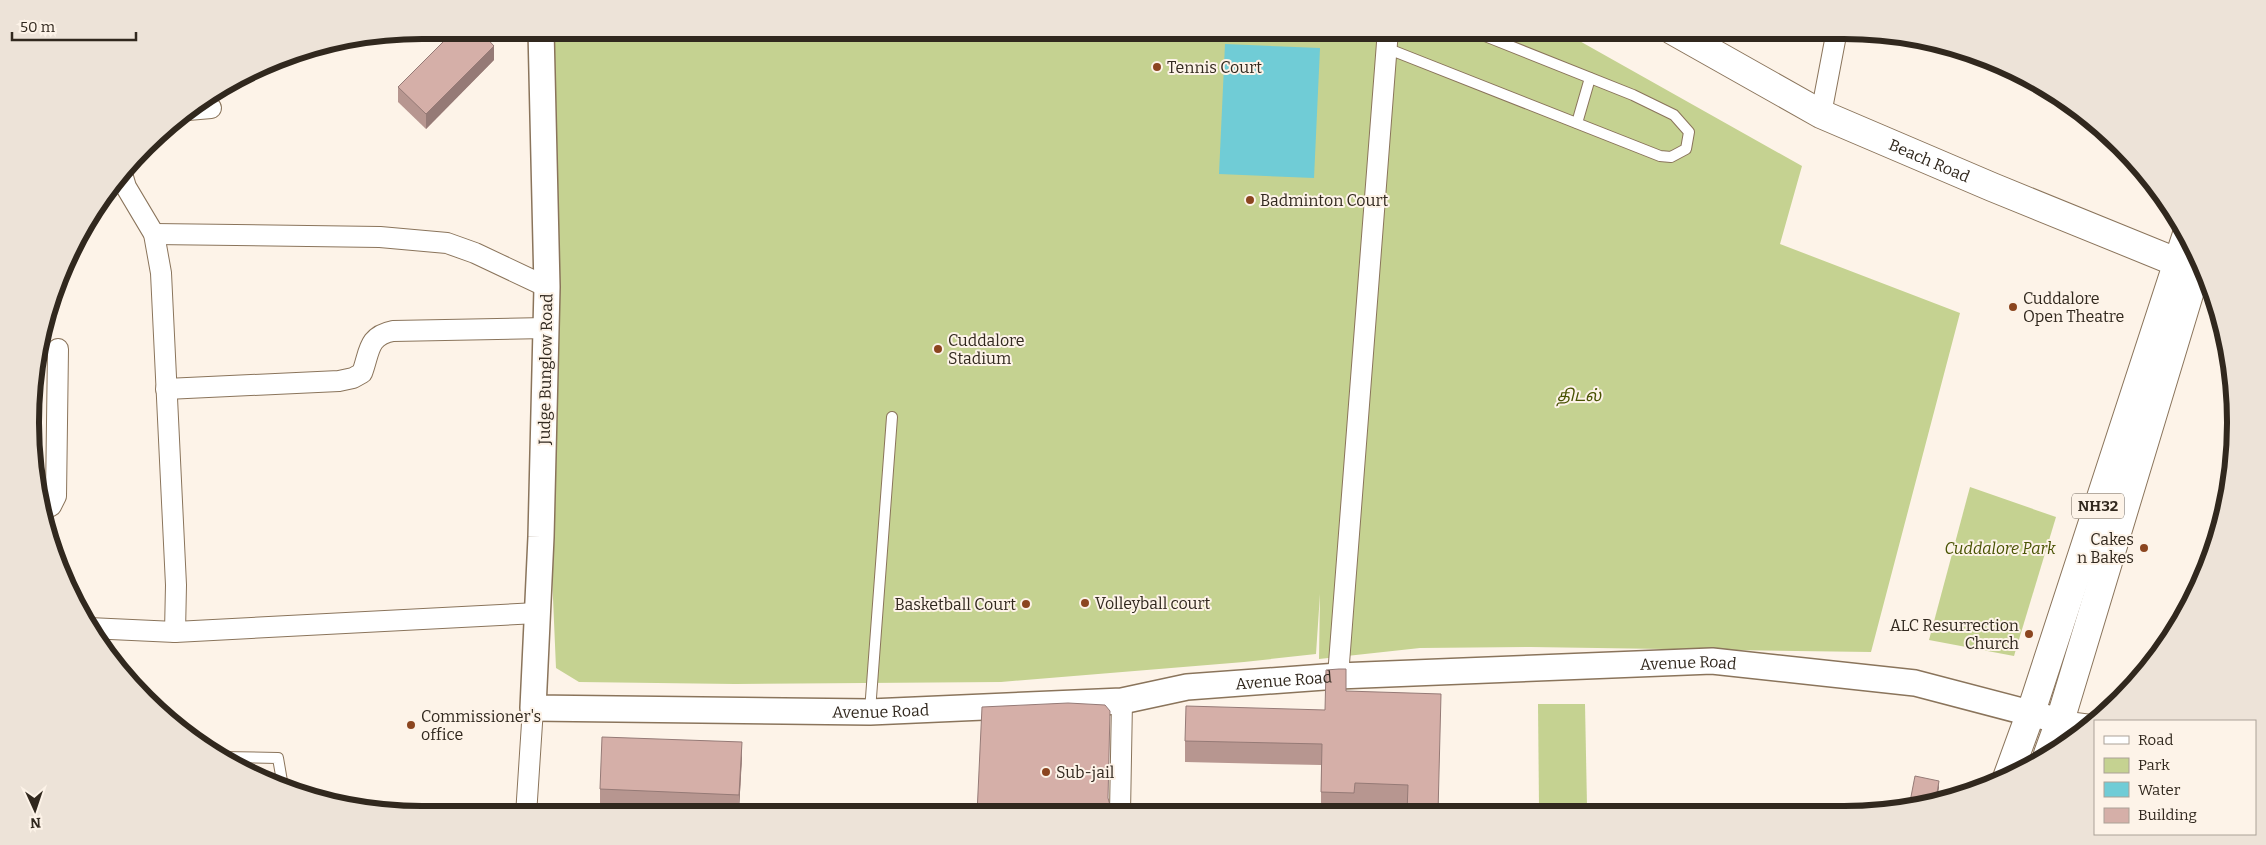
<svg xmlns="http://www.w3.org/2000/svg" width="2266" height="845" font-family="Bitter,'Noto Sans Tamil',serif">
<rect width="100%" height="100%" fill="#fdf3e8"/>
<g fill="#c5d291">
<path d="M551 30H1560L1802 166 1780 244 1960 313 1871 652 1531 647 1420 648 1319 659 1320 594 1316 654 1244 662 1001 682 735 684 579 682 556 668 546 434Z"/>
<path d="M1970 487 2056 517 2014 656 1929 640Z"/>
<path d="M1538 704H1585L1587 806H1539Z"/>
</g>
<path fill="#70ccd6" d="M1225 44 1320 48 1314 178 1219 174Z"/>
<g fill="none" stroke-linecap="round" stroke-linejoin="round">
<g stroke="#8a745b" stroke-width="12">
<g id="service">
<path d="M1386 48 1660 156 1671 157 1686 149 1689 132 1674 115 1633 95 1470 30"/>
<path d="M1577 123 1590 78"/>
<path d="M870 711 892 417"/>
<path d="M221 757 278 758 283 787"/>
</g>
</g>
<g stroke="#8a745b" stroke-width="22">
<g id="minor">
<path d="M188 110 211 108"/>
<path d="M1821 114 1837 30"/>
<path d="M123 177 126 187 154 234 161 273 176 585 175 632"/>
<path d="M154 234 380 237 447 243 475 253 547 287"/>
<path d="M166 389 339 381 353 378 362 373C370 352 367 336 393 331L546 328"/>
<path d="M41 510 51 506 56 496 58 349"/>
<path d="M89 628 175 632 537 613"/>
<path d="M1338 676 1388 30"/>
<path d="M2060 721 2091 725"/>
<path d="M1120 813 1122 701"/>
<path d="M526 815 533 708"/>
</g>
</g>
<g stroke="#8a745b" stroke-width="28">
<g id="tertiary">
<path id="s1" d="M541 30 547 287 541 537 533 708 870 712 1122 701 1187 687 1338 676 1712 661 1915 683 2060 721"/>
</g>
</g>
<g stroke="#8a745b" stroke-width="30">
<g id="secondary">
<path id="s2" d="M1672 30 1821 114 1992 187 2196 270"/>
</g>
</g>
<g stroke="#8a745b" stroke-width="30">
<g id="trunk">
<path d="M2048 754 2060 721 2199 261"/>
<path d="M2007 778 2031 712 2187 234"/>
</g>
</g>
<use href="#service" stroke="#fff" stroke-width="10"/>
<use href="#minor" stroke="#fff" stroke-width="20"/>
<use href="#tertiary" stroke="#fff" stroke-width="25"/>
<use href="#secondary" stroke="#fff" stroke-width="28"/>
<use href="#trunk" stroke="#fff" stroke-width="28"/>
</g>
<g fill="#b79690">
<path d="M494 60 426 129 398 102V87Z"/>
<path d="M1346 691 1441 715 1407 806 1355 804 1354 813H1321V765L1185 762V741L1325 710Z"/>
<path d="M742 757 739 810 600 804V789Z"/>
</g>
<g fill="#957a76">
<path d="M494 46V60L426 129V114Z"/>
<path d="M742 742V757L739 810V795Z"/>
<path d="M1939 781V788L1937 799H1936Z"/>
</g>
<g fill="#d5afa8" stroke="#957a76">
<path d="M455 30H479L494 46 426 114 398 87Z"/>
<path d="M1339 669H1346V691L1441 694 1438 813H1407L1408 785 1355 783 1354 793 1321 792 1322 744 1185 741 1186 706 1325 710 1326 670Z"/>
<path d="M1068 703 1105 705 1110 711 1108 798 1110 805V813L977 814 982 707Z"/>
<path d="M602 737 742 742 739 795 600 789Z"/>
<path d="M1915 776 1939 781 1936 799 1909 807Z"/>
</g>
<g fill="#8b451f" stroke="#fdf3e8" stroke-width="2">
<circle cx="1157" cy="67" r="5"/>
<circle cx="1250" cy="200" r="5"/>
<circle cx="2013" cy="307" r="5"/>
<circle cx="938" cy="349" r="5"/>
<circle cx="2144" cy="548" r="5"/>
<circle cx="1085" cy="603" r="5"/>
<circle cx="1026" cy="604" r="5"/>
<circle cx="2029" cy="634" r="5"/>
<circle cx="411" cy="725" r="5"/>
<circle cx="1046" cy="772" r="5"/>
</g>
<g text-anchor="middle" stroke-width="4" stroke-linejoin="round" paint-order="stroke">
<rect fill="#fdf3e8" stroke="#6e655b" stroke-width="1" x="2072" y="493.5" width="52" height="25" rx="4"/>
<g font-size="15" font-weight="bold" fill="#31281e">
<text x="2098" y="511">NH32</text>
</g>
<g font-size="16" fill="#31281e" stroke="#fdf3e8" text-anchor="start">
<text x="1167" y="73">Tennis Court</text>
<text x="1260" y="206">Badminton Court</text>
<text x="2023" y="304">Cuddalore<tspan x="2023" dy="18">Open Theatre</tspan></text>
<text x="948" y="346">Cuddalore<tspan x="948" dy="18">Stadium</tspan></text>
<text x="2134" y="545" text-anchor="end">Cakes<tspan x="2134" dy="18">n Bakes</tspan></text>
<text x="1095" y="609">Volleyball court</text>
<text x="1016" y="610" text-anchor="end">Basketball Court</text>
<text x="2019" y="631" text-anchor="end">ALC Resurrection<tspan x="2019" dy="18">Church</tspan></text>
<text x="421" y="722">Commissioner's<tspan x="421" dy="18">office</tspan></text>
<text x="1056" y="778">Sub-jail</text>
</g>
<g font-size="16" fill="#31281e" stroke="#fdf3e8">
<text dy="6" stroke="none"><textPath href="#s2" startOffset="289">Beach Road</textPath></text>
<text transform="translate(545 369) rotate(-89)" y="6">Judge Bunglow Road</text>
<text dy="6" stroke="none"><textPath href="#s1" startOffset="1836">Avenue Road</textPath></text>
<text dy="6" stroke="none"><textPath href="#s1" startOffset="1431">Avenue Road</textPath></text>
<text dy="6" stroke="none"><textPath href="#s1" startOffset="1026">Avenue Road</textPath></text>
</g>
<g font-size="16" font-style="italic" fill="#485202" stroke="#fdf3e8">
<text x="1579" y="401">திடல்</text>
<text x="2000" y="554">Cuddalore Park</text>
</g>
</g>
<path d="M0 0H2266V845H0ZM422 39H1844A383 383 0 0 1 2227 422V423A383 383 0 0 1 1844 806H422A383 383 0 0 1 39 423V422A383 383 0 0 1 422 39Z" fill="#ede3d8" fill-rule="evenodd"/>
<path fill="none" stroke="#31281e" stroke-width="6" d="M422 39H1844A383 383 0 0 1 2227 422V423A383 383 0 0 1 1844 806H422A383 383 0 0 1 39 423V422A383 383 0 0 1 422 39Z"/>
<rect x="2094" y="720" width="162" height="115" fill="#fdf3e8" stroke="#aba297"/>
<rect x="2104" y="736" width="25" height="8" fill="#ffffff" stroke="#aba297"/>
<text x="2138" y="745" font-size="15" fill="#31281e">Road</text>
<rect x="2104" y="758" width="25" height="15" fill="#c5d291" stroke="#aba297"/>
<text x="2138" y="770" font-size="15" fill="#31281e">Park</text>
<rect x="2104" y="782" width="25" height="15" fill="#70ccd6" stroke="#aba297"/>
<text x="2138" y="795" font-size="15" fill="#31281e">Water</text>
<rect x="2104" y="808" width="25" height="15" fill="#d5afa8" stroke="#aba297"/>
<text x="2138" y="820" font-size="15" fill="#31281e">Building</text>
<g transform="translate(35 810) rotate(177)" stroke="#fdf3e8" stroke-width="4" paint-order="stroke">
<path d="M0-4L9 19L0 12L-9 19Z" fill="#31281e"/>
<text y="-8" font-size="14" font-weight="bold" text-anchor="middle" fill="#31281e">N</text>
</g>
<path d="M12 32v8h124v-8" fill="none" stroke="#31281e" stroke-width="2.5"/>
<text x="20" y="32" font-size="15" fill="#31281e" stroke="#fdf3e8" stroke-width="4" paint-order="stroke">50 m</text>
</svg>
